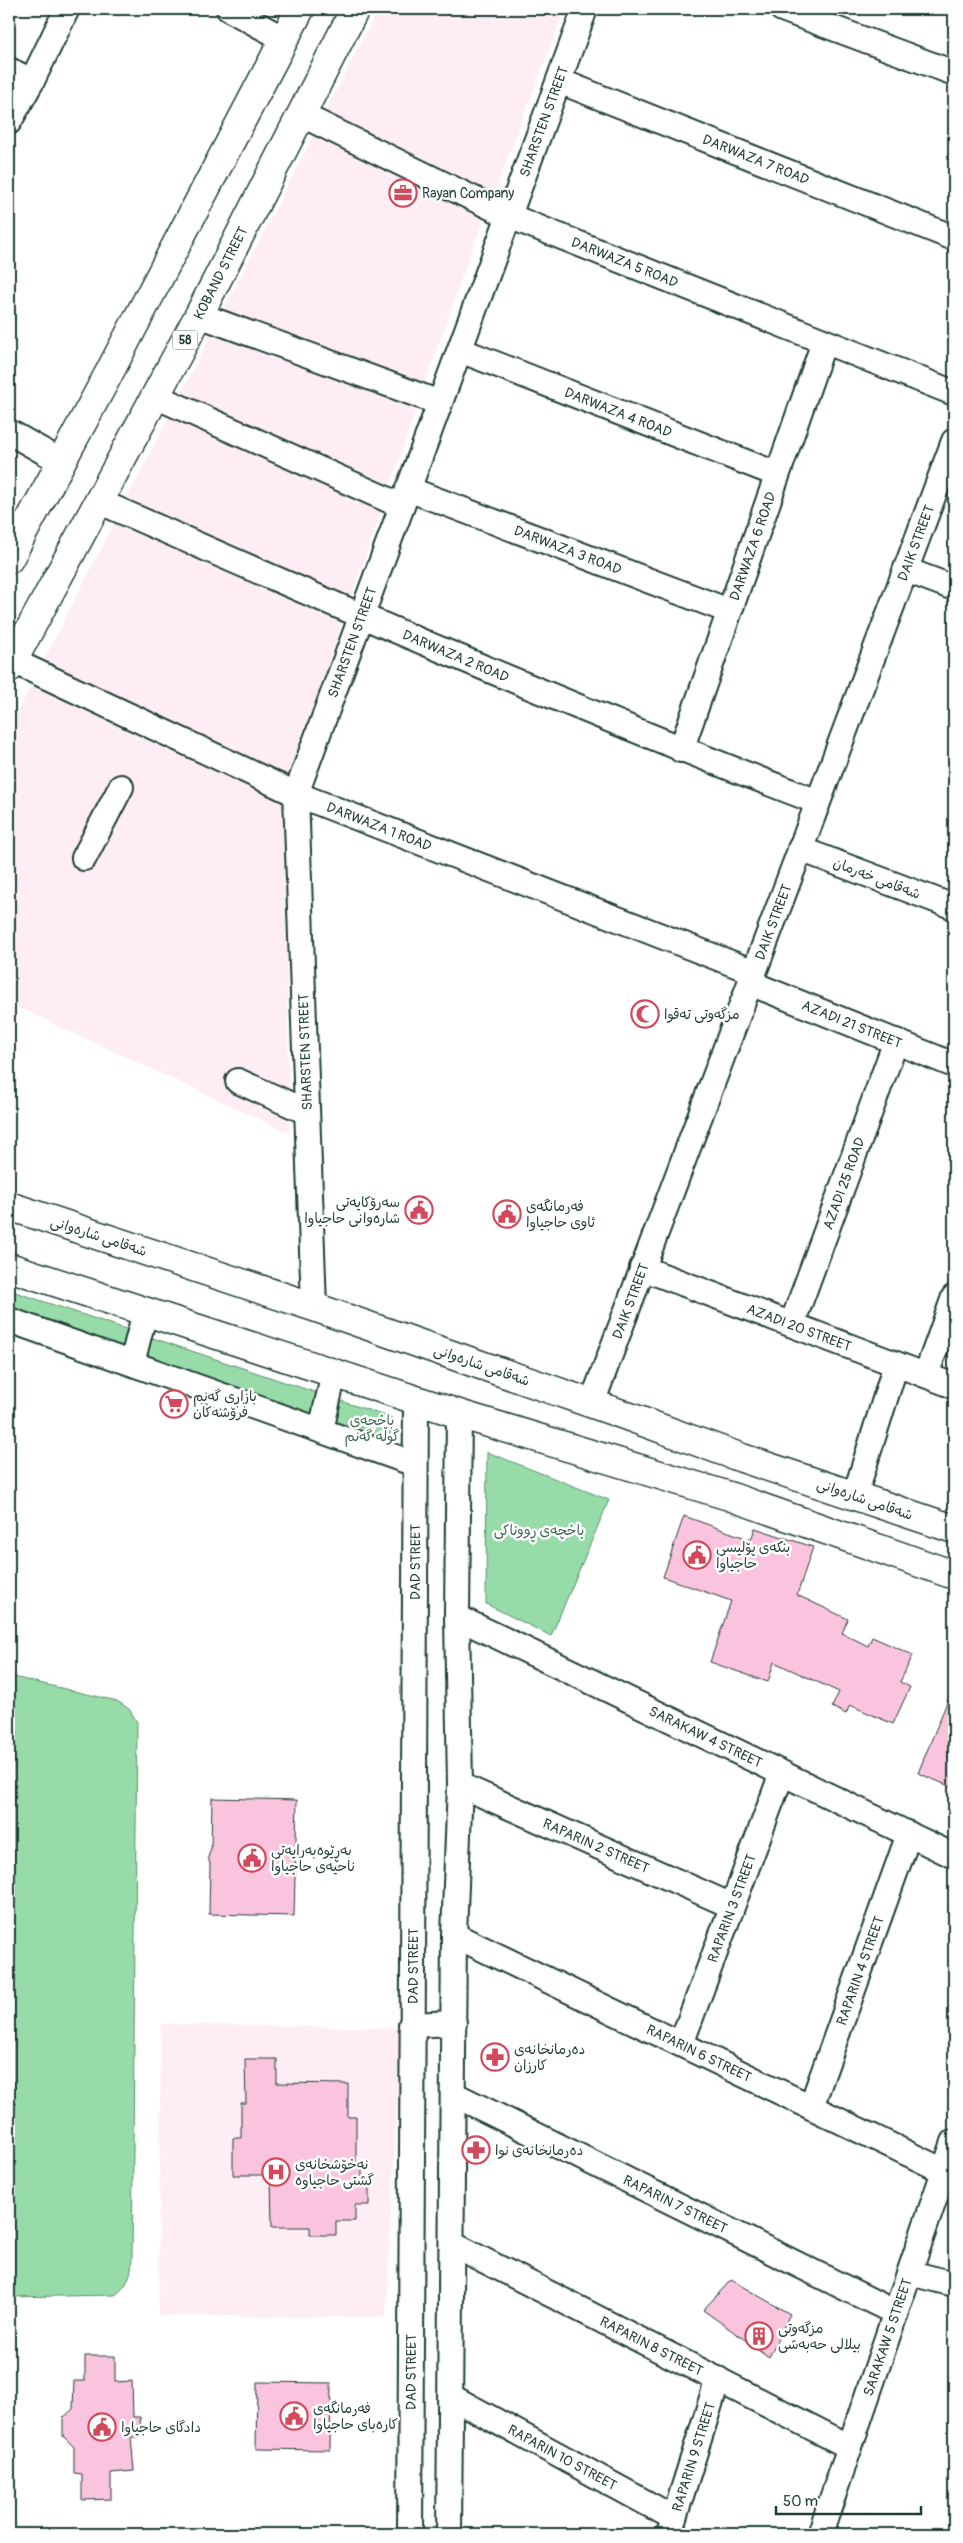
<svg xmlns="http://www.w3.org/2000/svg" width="963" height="2543" font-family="Pangolin,'Playpen Sans Arabic',sans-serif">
<rect width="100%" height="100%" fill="#fff"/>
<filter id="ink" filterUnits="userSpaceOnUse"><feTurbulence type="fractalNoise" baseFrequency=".02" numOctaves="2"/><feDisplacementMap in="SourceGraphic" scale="10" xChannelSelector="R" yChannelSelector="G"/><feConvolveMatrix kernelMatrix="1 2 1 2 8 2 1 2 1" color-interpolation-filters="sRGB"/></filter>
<g filter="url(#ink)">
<g fill="#feedf5">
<path d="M378 9H565L465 268 311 714 285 801 289 1133 9 1003V728Z"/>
<path d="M161 2024 401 2028 386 2317 158 2316Z"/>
</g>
<g fill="#97dca8" stroke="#5b8c6e">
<path d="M9 1290 392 1418 388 1450 9 1322Z"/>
<path d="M487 1452 609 1500 551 1636 486 1604Z"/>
<path d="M9 1676 117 1701 129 1709 137 1722 132 2260C131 2275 128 2286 115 2295L9 2297Z"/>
</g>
<g fill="#fac4df" stroke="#1f3d34">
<path d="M684 1516 751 1540 755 1528 813 1547 797 1595 848 1619 842 1633 868 1646 872 1637 913 1655 900 1682 910 1687 893 1724 850 1705 846 1714 832 1707 839 1692 774 1662 768 1682 710 1662 731 1601 663 1577Z"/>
<path d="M954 1685V1788L918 1773Z"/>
<path d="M212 1798 297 1800 294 1916 209 1914 210 1864 208 1857 211 1849Z"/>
<path d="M245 2059H277V2083L348 2084V2117H356V2165L362 2166V2186H369V2205H355V2221H336V2235H310V2227H272L271 2175H233V2138H241V2103H246Z"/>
<path d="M731 2280 790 2314 769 2357 703 2310Z"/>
<path d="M85 2356H115V2382L132 2381 133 2417H140L141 2437H131L134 2471 111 2473V2499L82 2500V2474L74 2473V2447L63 2436V2418L73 2409 74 2381H85Z"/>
<path d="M257 2382 331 2383 330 2450 256 2449Z"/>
</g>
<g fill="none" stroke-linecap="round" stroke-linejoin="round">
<g stroke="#1f3d34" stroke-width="28">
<g id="minor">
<path d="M229 9 284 39"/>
<path d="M782 9 954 73"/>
<path d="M9 70 32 81"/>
<path id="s1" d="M559 81 954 238"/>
<path id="s2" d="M302 115 509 216 954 393"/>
<path d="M9 122 32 81 67 9"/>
<path d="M199 315 440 403"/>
<path id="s3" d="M460 350 776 474"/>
<path d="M155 396 402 506"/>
<path d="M9 432 62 462"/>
<path id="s4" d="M408 489 729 611"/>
<path id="s5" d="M98 501C336 606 575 709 818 802"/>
<path d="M906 570 954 588"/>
<path id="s6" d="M13 661 296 794 754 972"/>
<path id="s7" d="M681 750 824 342"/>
<path d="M800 849 954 907"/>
<path d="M84 858 121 787"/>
<path id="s8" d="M750 983 954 1065"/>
<path d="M238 1081 307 1112"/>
<path id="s9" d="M642 1268 954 1386"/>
<path id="s10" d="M314 1307 296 794 585 9"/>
<path d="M9 1320 415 1464"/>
<path id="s11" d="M792 1324 896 1041"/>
<path d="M132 1363 145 1312"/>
<path d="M926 1375 954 1297"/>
<path id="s12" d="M592 1403 954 441"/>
<path d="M321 1430 334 1373"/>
<path d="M855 1495 896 1364"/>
<path id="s13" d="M457 1617 954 1856"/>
<path id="s14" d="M460 1785 732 1906"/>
<path id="s15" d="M454 1935 944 2171"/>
<path d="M411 2025 454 2023"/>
<path id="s16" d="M681 2044 782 1773"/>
<path id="s17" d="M453 2094 896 2313"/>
<path id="s18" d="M811 2107 909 1834"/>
<path id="s19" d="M452 2244 850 2447"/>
<path d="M910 2273 954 2284"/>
<path id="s20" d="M450 2396 674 2518"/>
<path id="s21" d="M410 2534 416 1400"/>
<path d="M449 2534 454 1935 460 1785 457 1617 459 1414"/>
<path id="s22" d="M669 2534 718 2379"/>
<path id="s23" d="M820 2534 954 2142"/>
</g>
</g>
<g stroke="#1f3d34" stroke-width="31">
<g id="major">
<path d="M9 559 108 375 300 9"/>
<path id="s24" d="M9 668 199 315 355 9"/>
<path d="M9 1206 314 1307 616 1412 742 1458 954 1529"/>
<path d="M9 1267 459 1414 729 1496 954 1575"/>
</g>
</g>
<use href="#minor" stroke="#fff" stroke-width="24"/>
<use href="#major" stroke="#fff" stroke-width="28"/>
</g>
</g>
<defs>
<g id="office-ring" transform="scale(1.4375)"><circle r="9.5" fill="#fff" stroke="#d1495b" stroke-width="1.5"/><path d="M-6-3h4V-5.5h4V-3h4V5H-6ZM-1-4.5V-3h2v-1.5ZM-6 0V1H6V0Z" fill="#d1495b"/></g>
<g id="mosque-ring" transform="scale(1.4375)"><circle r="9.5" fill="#fff" stroke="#d1495b" stroke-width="1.5"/><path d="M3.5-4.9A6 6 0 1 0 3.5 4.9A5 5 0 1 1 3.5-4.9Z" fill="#d1495b"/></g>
<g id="civic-ring" transform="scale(1.4375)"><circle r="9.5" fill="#fff" stroke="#d1495b" stroke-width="1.5"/><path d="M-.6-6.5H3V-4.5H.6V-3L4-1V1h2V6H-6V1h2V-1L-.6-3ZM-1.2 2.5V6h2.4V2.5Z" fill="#d1495b"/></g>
<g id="supermarket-ring" transform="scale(1.4375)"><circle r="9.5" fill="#fff" stroke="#d1495b" stroke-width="1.5"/><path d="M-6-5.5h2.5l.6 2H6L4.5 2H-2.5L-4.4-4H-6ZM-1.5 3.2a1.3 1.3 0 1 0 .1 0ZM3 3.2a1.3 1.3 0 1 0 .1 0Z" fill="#d1495b"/></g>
<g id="pharmacy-ring" transform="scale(1.4375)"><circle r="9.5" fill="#fff" stroke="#d1495b" stroke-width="1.5"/><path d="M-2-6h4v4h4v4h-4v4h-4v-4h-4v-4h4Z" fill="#d1495b"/></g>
<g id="hospital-ring" transform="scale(1.4375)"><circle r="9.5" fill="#fff" stroke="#d1495b" stroke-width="1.5"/><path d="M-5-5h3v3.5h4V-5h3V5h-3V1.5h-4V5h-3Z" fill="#d1495b"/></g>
<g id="building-ring" transform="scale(1.4375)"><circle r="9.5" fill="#fff" stroke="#d1495b" stroke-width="1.5"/><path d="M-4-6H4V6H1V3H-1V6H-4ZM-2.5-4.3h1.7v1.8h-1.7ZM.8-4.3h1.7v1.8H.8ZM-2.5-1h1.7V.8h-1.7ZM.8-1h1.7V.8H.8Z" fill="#d1495b"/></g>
</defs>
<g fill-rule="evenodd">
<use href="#office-ring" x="403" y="193"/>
<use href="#mosque-ring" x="645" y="1014"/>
<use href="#civic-ring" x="419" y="1210"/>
<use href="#civic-ring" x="507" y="1214"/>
<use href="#supermarket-ring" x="174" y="1404"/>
<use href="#civic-ring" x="697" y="1555"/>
<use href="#civic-ring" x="252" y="1858"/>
<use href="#pharmacy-ring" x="495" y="2057"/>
<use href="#pharmacy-ring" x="476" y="2150"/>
<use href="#hospital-ring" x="276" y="2172"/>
<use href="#building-ring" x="759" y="2336"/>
<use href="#civic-ring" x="294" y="2416"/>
<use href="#civic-ring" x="102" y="2427"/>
</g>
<g text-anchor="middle" stroke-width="5" stroke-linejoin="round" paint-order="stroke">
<rect fill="#fff" stroke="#627771" stroke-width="1" x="172.5" y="330.5" width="25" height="19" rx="4"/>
<g font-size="12" font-weight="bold" fill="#1f3d34">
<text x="185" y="344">58</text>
</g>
<g font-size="14" fill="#1f3d34" stroke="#fff">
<text dy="5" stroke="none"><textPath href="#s10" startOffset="1230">SHARSTEN STREET</textPath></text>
<text dy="5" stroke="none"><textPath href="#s1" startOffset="212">DARWAZA 7 ROAD</textPath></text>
<text dy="5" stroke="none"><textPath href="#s2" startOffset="355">DARWAZA 5 ROAD</textPath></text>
<text dy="5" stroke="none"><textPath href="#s24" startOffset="448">KOBAND STREET</textPath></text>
<text dy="5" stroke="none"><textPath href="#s3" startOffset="170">DARWAZA 4 ROAD</textPath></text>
<text dy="5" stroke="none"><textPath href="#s12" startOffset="919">DAIK STREET</textPath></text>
<text dy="5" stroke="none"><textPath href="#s7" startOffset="216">DARWAZA 6 ROAD</textPath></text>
<text dy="5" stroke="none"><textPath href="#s4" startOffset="171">DARWAZA 3 ROAD</textPath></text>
<text dy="5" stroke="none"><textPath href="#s10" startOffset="675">SHARSTEN STREET</textPath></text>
<text dy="5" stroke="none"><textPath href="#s5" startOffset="390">DARWAZA 2 ROAD</textPath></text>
<text dy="5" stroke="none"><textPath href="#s6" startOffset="402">DARWAZA 1 ROAD</textPath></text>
<text transform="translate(877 878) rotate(21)" y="5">شەقامی خەرمان</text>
<text dy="5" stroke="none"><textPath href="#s12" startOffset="514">DAIK STREET</textPath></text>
<text dy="5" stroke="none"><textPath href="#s8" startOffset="110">AZADI 21 STREET</textPath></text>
<text transform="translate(305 1052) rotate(-92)" y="5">SHARSTEN STREET</text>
<text dy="5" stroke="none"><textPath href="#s11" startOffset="150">AZADI 25 ROAD</textPath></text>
<text transform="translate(99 1236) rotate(18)" y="5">شەقامی شارەوانی</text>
<text dy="5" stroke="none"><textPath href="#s12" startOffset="109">DAIK STREET</textPath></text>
<text dy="5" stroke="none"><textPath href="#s9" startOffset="168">AZADI 20 STREET</textPath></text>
<text transform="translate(482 1365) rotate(19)" y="5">شەقامی شارەوانی</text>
<text transform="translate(865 1499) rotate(19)" y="5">شەقامی شارەوانی</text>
<text dy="5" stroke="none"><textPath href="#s21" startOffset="972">DAD STREET</textPath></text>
<text dy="5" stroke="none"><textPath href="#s13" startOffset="276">SARAKAW 4 STREET</textPath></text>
<text dy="5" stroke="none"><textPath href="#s14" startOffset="149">RAPARIN 2 STREET</textPath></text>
<text dy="5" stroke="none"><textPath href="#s16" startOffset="145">RAPARIN 3 STREET</textPath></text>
<text dy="5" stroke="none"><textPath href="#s21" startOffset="568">DAD STREET</textPath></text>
<text dy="5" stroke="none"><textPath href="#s18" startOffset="145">RAPARIN 4 STREET</textPath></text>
<text dy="5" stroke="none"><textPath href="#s15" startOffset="272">RAPARIN 6 STREET</textPath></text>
<text dy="5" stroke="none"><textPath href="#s17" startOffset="248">RAPARIN 7 STREET</textPath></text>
<text dy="5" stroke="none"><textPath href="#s23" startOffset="208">SARAKAW 5 STREET</textPath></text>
<text dy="5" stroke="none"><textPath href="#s19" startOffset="224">RAPARIN 8 STREET</textPath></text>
<text dy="5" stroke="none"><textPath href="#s21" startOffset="162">DAD STREET</textPath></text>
<text dy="5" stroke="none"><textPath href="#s20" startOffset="128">RAPARIN 10 STREET</textPath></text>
<text dy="5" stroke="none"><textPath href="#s22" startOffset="81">RAPARIN 9 STREET</textPath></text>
</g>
<g font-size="14" fill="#1f3d34" stroke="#fff" text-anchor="start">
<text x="422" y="198">Rayan Company</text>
<text x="664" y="1019">مزگەوتی تەقوا</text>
<text x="400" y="1207" text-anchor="end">سەرۆکایەتی<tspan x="400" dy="16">شارەوانی حاجیاوا</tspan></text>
<text x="526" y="1211">فەرمانگەی<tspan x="526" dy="16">ئاوی حاجیاوا</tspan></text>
<text x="193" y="1401">بازاڕی گەنم<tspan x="193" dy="16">فرۆشەکان</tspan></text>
<text x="716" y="1552">بنکەی پۆلیسی<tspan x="716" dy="16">حاجیاوا</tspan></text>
<text x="271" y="1855">بەڕێوەبەرایەتی<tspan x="271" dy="16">ناحیەی حاجیاوا</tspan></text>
<text x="514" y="2054">دەرمانخانەی<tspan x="514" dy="16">کارزان</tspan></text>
<text x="495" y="2155">دەرمانخانەی نوا</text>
<text x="295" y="2169">نەخۆشخانەی<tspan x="295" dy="16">گشتی حاجیاوە</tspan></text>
<text x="778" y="2333">مزگەوتی<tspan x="778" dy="16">بیلالی حەبەشی</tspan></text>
<text x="313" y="2413">فەرمانگەی<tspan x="313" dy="16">کارەبای حاجیاوا</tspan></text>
<text x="121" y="2432">دادگای حاجیاوا</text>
</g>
<g font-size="14" fill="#3d6551" stroke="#fff">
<text x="372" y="1425">باخچەی<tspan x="372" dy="16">گوڵە گەنم</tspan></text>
<text x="539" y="1535">باخچەی ڕووناکی</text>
</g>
</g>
<rect width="963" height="2543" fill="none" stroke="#fff" stroke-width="30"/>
<rect x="15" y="15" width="933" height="2513" fill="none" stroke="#1f3d34" stroke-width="2" filter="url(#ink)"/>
<path d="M776 2506v8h145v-8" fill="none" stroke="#1f3d34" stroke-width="2.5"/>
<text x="783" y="2506" font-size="15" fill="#1f3d34" stroke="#ffffff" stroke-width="4" paint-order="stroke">50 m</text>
</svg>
